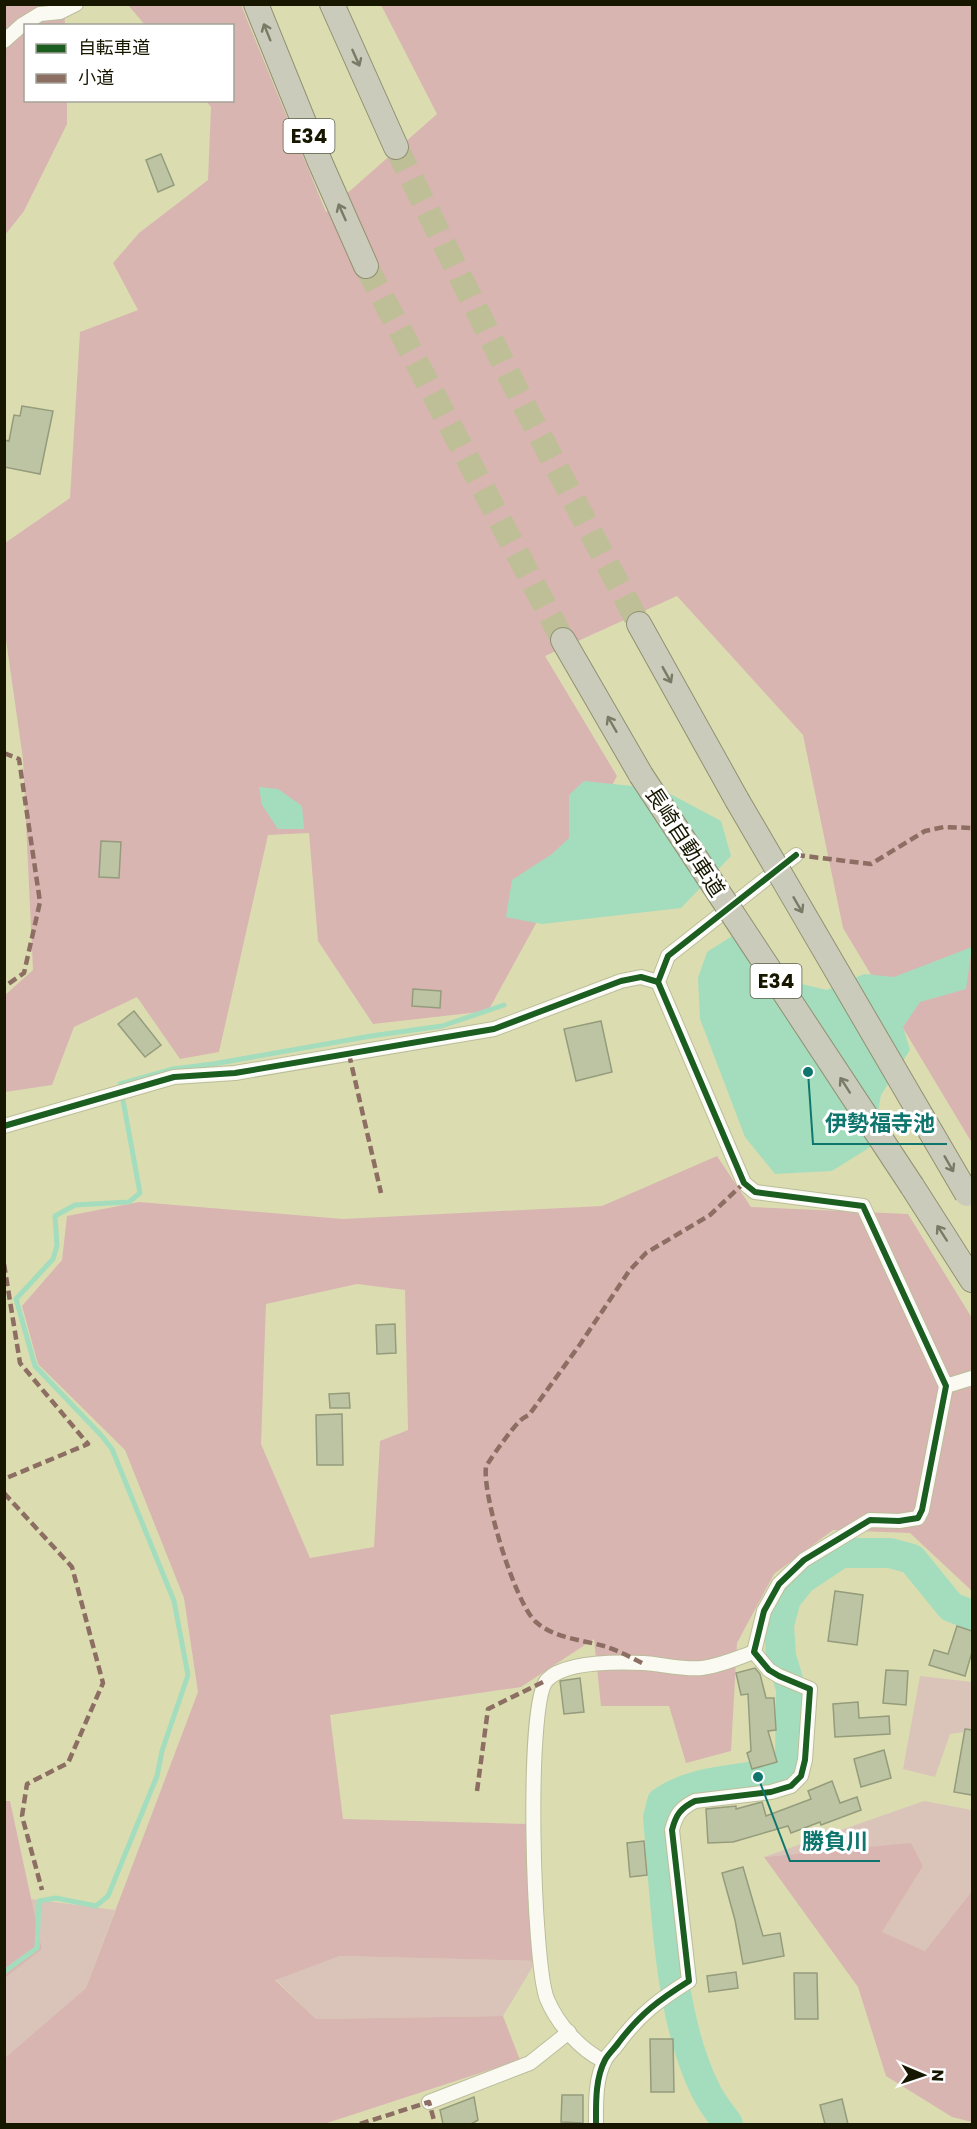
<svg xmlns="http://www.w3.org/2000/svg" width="977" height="2129" font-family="Poppins,'Noto Sans JP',sans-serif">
<rect width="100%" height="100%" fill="#dbddb1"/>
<g fill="#dac3b9">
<path d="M920 1676 972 1682V1731L950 1734 935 1777 903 1769Z"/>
<path d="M924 1801 972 1810V1891L925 1951 882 1932 923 1866 911 1844 764 1857Z"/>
<path d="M31 1899 115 1910 86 1988 5 2059V1978L42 1949Z"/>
<path d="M340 1956 536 1961 503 2016 316 2019 275 1979Z"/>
</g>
<g fill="#d9b5b2" fill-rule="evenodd">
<path d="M5 5H64L65 25 26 26V100L67 101V124L24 211 5 235Z"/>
<path d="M128 5H241L326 212 437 114 381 5H972V1143L843 928 803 735 677 596 545 656 617 776 488 1011 373 1024 318 941 309 833 268 835 219 1052 180 1059 137 997 74 1027 52 1085 5 1092V995L33 970 23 759 4 626 5 543 70 498 80 332 138 310 113 263 139 233 208 180 211 107 206 101 232 100V26L145 25Z"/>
<path d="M717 1156 751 1207 908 1214 972 1318V1591L910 1533 833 1530 774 1574 737 1643 731 1751 686 1763 669 1706H601L594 1639 521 1687 330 1715 343 1819 528 1824 536 1961 340 1956 275 1980 316 2019 503 2016 520 2060 324 2124H5L4 2059 86 1988 198 1692 184 1598 125 1450 38 1364 22 1306 62 1260 67 1216 139 1202 343 1219 602 1206ZM357 1284 405 1290 408 1430 380 1441 374 1547 310 1558 261 1444 266 1304Z"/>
<path d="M5 1801H10L42 1949 5 1978Z"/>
<path d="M911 1843 923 1866 882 1932 925 1951 972 1891V2122L952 2117 886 2076 858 1987 764 1857Z"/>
</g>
<g fill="#a4ddbd">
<path d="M584 781 661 789 721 821 731 856 681 908 542 924 506 917 512 880 552 854 569 838V795Z"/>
<path d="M259 787 278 789 302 806 304 829H278L262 805Z"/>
<path d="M732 936 789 981 827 990 864 974 894 977 972 947 966 989 920 1002 903 1027 910 1050 881 1095 872 1146 832 1171 775 1174 745 1137 700 1019 698 978 707 952Z"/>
</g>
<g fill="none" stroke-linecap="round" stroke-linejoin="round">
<path stroke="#a4ddbd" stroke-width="5" d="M4 1972 37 1948 39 1901 56 1898 96 1906 108 1896 157 1776 162 1751 188 1675 174 1601 112 1449 101 1435 35 1366 16 1299 53 1259 57 1246 55 1216 75 1205 129 1202 140 1193 120 1084 173 1069 213 1064 371 1036 442 1026 504 1005"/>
<path stroke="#a4ddbd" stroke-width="30" d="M728 2124C720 2113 711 2102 705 2089 668 2014 666 1902 658 1818L662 1802C696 1778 742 1781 781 1771L790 1759 791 1689 781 1656 779 1625 786 1599 802 1579 841 1553H890L912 1559 951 1607 972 1615"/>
</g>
<g fill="#bdc4a4" stroke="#959c7c" stroke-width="1.5">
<path d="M161 154 174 185 158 192 146 160Z"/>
<path d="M22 406 53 411 40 474 4 467V440L9 441 14 415 20 416Z"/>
<path d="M101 841 121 842 119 878 99 877Z"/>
<path d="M413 989 441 991 440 1008 412 1006Z"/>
<path d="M134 1011 161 1045 145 1057 118 1024Z"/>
<path d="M601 1021 612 1072 576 1081 564 1029Z"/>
<path d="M395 1324 396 1353 377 1354 376 1325Z"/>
<path d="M349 1393 350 1408H330L329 1394Z"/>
<path d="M342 1414 343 1465H317L316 1415Z"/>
<path d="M835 1591 863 1595 857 1645 828 1641Z"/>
<path d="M957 1626 972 1631V1652L965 1676 929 1665 934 1650 948 1654Z"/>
<path d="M755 1668 760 1674 766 1698H774L776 1730 768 1731 777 1762 752 1769 747 1753 751 1751 748 1694 741 1695 736 1673Z"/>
<path d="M886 1670 908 1671 906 1705 883 1703Z"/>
<path d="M580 1678 584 1712 564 1714 560 1681Z"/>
<path d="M858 1702 859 1718 889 1716 890 1734 835 1737 833 1704Z"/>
<path d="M965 1729 972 1730V1795L954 1792Z"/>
<path d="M884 1750 891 1778 861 1787 854 1759Z"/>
<path d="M832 1781 840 1803 857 1797 861 1810 821 1825 820 1822 791 1833 788 1826 733 1842 708 1843 706 1809 736 1806V1809L762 1802 766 1816 811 1799 808 1791Z"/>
<path d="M644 1841 647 1875 630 1877 627 1843Z"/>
<path d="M743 1867 763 1936 780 1933 784 1956 743 1964 735 1920 722 1873Z"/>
<path d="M736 1972 738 1988 709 1992 707 1976Z"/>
<path d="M794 1973H817L818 2019H795Z"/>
<path d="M650 2039H673L674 2092H651Z"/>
<path d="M562 2095H583V2123L561 2122Z"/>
<path d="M474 2097 478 2120 471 2124H443L440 2110Z"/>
<path d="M842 2099 848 2124H825L820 2105Z"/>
</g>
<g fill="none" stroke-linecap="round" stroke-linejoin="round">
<g stroke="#bebf96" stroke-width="24" stroke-dasharray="24 12" stroke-linecap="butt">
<path d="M396 147 526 409 639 624"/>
<path d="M366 266 563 640"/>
</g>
<g stroke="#bbbd9a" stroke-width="16">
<g id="minor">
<path d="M4 41 22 25 40 14 60 12 76 4"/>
<path d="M4 1126 174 1077 235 1073 494 1029 621 981 641 977 658 982"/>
<path d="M946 1386 972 1378"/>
<path d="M754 1652 764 1611 779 1584 804 1560 870 1520 899 1521 918 1518 922 1510 946 1386 863 1206 755 1192 744 1183 658 982 668 956 796 855"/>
<path d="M604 2061C580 2050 557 2023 547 1999 533 1964 525 1703 547 1680 565 1661 619 1662 643 1663 662 1664 683 1670 702 1668 720 1666 737 1658 754 1652"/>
<path d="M429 2102 530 2063 569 2032"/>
<path d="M596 2124C596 2104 595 2079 605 2060 608 2054 615 2048 619 2042 641 2013 659 2000 689 1981L672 1830C676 1814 681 1808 695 1801L771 1792 791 1786 801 1776 805 1760 810 1689 779 1676 769 1670 754 1652"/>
</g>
</g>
<g stroke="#909171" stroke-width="26">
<g id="motorway">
<path d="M256 4 320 162 366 266"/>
<path d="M332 4 396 147"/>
<path d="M639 624 737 800"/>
<path d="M563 640 641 775"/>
<path d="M912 1186 972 1280"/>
</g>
</g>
<use href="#minor" stroke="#fafaf3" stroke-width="14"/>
<use href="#motorway" stroke="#cbcbbb" stroke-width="24"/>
<g stroke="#909171" stroke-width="26" stroke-linecap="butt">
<g id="motorway-bridge">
<path d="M641 775 912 1186"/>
<path d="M737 800 967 1194"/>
</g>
</g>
<use href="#motorway-bridge" stroke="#cbcbbb" stroke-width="24"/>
<g stroke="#8d6e63" stroke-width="4.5" stroke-dasharray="9 4.5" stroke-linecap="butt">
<path d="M4 753 19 759 40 902 24 973 4 987"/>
<path d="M796 855 871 864 925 831 944 827 972 828"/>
<path d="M349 1054 381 1193"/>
<path d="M4 1264 20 1363 88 1444 4 1479"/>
<path d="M4 1493 72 1567 103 1683 68 1763 27 1784 22 1816 42 1890"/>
<path d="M642 1663C630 1657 617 1650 604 1646 582 1640 554 1638 536 1622 515 1604 482 1494 486 1467 487 1463 513 1427 518 1423 521 1419 525 1417 529 1415L581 1343 629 1271 646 1253 710 1215 744 1183"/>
<path d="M477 1791 488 1709 547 1680"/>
<path d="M360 2124 429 2102 435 2124"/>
</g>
<g stroke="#fff" stroke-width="10">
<g id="cycleway">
<path d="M4 1126 174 1077 235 1073 494 1029 621 981 641 977 658 982"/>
<path d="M596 2124C596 2104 595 2079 605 2060 608 2054 615 2048 619 2042 641 2013 659 2000 689 1981L672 1830C676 1814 681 1808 695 1801L771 1792 791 1786 801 1776 805 1760 810 1689 779 1676 769 1670 754 1652 764 1611 779 1584 804 1560 870 1520 899 1521 918 1518 922 1510 946 1386 863 1206 755 1192 744 1183 658 982 668 956 796 855"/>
</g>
</g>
<use href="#cycleway" stroke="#1b5e20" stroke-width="6"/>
</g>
<defs><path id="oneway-shaft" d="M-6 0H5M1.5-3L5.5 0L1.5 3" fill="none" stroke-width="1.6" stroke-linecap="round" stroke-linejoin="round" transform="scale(1.5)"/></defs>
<g stroke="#7a7a67">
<use href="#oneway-shaft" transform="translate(267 32) rotate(-112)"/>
<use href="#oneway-shaft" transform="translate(356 58) rotate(66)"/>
<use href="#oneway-shaft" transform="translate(342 212) rotate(-114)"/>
<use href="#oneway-shaft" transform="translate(667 675) rotate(61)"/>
<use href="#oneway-shaft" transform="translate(612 724) rotate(-120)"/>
<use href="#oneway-shaft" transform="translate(798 905) rotate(60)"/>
<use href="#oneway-shaft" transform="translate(845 1085) rotate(-123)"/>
<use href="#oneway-shaft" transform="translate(949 1164) rotate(60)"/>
<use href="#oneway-shaft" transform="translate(942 1233) rotate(-123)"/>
</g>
<g text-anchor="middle" stroke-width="6" stroke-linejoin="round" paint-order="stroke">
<g fill="#fff" stroke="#5d5d4c" stroke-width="1.5">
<rect x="283.5" y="119" width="51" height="34" rx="4.5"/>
<rect x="750.5" y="964" width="51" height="34" rx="4.5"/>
</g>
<g font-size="20" font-weight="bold" fill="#171700">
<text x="309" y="143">E34</text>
<text x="776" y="988">E34</text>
</g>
<g font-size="21" fill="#171700" stroke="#fff">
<text transform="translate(685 842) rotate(57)" y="7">長崎自動車道</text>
</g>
</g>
<path fill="none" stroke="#0f766e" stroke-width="2" d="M808 1072L813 1144H947M758 1777L790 1861H880"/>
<g fill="#0f766e" stroke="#fff" stroke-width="2">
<circle cx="808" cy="1072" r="6"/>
<circle cx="758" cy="1777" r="6"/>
</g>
<g font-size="22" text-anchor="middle" font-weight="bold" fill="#0f766e" stroke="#fff" stroke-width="6" stroke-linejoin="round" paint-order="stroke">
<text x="880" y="1131">伊勢福寺池</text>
<text x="835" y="1849">勝負川</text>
</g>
<rect width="977" height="2129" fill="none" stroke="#171700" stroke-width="12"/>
<rect x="24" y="24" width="210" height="78" fill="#ffffff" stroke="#a2a299" stroke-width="1.5"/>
<rect x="36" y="44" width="30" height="9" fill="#1b5e20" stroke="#a2a299" stroke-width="1.5"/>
<text x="78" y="54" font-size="18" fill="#171700">自転車道</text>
<rect x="36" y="74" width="30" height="9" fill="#8d6e63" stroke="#a2a299" stroke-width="1.5"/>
<text x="78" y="84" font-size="18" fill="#171700">小道</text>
<g transform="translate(923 2075) rotate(92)" stroke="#ffffff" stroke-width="4.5" paint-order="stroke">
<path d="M0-4.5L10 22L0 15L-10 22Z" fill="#171700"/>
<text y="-9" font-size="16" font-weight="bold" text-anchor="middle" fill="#171700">N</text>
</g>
</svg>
